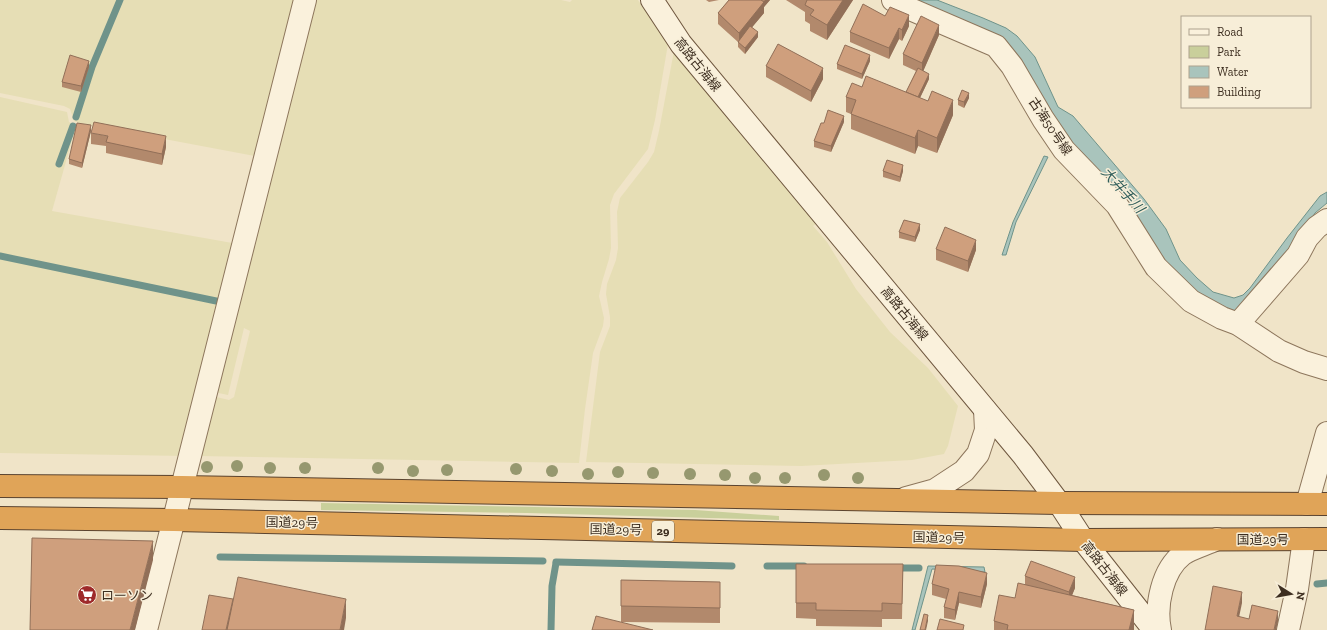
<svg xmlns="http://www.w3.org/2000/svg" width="1327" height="630" font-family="'Zilla Slab','Noto Sans JP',serif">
<rect width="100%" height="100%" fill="#f0e4c8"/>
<g fill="#e6deb5">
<path d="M0 0H300L260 157 79 123 74 121 70 109 64 106 0 93Z"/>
<path d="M310 0H561L570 2 572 0H638L668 44 655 120 648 149 614 194 610 205 611 248 609 259 602 282 599 296 604 318 603 326 593 353 585 409 579 463 198 456 212 396 229 400 234 397 250 331 244 328 228 395 214 392Z"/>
<path d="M674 51 819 222 813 226 827 242 856 289 890 332 928 368 958 406 948 446 944 454 912 460 801 466 586 462 600 352 610 326V317L606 294 607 284 616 260 618 248 617 212 620 198 648 162 654 152 659 131Z"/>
<path d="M0 97 67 112 69 122 76 126 52 211 238 244 186 456 0 453Z"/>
</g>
<path fill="#c9cf9b" d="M321 503 695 510 779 516V520L527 513 321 510Z"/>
<g fill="#a9c4bc" stroke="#6f938a">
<path d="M903 0H937L983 18 1006 28 1017 36 1035 57 1058 107 1073 116 1144 199 1166 229 1180 260 1197 278 1213 292 1234 298 1243 295 1250 288 1287 238 1320 196 1327 192V203L1315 213 1303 232 1239 312 1216 306 1197 293 1170 270 1061 133 1022 65Z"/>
<path d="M1044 156 1048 157 1016 222 1006 255H1002L1013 222Z"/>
<path d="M928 566 984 567 985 572 932 569 915 630H912Z"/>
</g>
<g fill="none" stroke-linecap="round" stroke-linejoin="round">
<g stroke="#6f938a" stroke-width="7">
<path d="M76 117 92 67 120 0"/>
<path d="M59 164 73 126"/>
<path d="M0 256 221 302"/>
<path d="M220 557 543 561"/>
<path d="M556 562 732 566"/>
<path d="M767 566H804"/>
<path d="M895 568H919"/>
<path d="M1317 584 1327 583"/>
<path d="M551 630 552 586 556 563"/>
</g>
<g stroke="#8d765c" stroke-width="24">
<g id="street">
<path d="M893 0 910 9 996 46 1012 66 1043 119 1064 150 1117 205 1156 267 1191 301 1222 318 1238 324 1279 351 1304 362 1327 369"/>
<path d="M1238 324 1298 255 1307 238 1317 227 1327 220"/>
<path d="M906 498 935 490 964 471 978 454 986 430 985 410"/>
<path d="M1307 504 1327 433"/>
<path d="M146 630 305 0"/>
<path d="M1160 630C1155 606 1162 570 1183 554 1192 548 1207 544 1217 539"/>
<path d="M1288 630 1297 589 1304 539"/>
</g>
</g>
<g stroke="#6f573f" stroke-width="24">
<path id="secondary" d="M652 0 681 44 1023 455 1059 503 1083 540 1154 630"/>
</g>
<g stroke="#5b4430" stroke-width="24">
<g id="highway">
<path d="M0 486 182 487 1059 503 1327 504"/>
<path d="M0 518 174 520 1083 540 1327 539"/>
</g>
</g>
<use href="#street" stroke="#faf1dc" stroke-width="22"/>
<use href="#secondary" stroke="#faf1dc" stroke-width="22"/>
<use href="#highway" stroke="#e0a458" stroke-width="22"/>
</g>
<g fill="#96986f">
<circle cx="237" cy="466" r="6"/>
<circle cx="207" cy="467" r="6"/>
<circle cx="270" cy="468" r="6"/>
<circle cx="305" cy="468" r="6"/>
<circle cx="378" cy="468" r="6"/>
<circle cx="516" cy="469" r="6"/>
<circle cx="447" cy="470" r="6"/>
<circle cx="413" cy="471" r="6"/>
<circle cx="552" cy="471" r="6"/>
<circle cx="618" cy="472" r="6"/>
<circle cx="653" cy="473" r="6"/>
<circle cx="588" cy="474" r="6"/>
<circle cx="690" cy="474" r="6"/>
<circle cx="725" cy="475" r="6"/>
<circle cx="824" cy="475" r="6"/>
<circle cx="755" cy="478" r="6"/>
<circle cx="785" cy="478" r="6"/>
<circle cx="858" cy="478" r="6"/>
</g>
<g fill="#b2896c">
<path d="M706 0H719L709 2Z"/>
<path d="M729 0H770L764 7V13L752 27 758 37 745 54 738 47V42L718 24V13Z"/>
<path d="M786 0H853L827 40 810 31V24L805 21V12Z"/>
<path d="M909 26 902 41 899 39 889 59 850 42V32Z"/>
<path d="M939 35 923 71 929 79 920 98 953 115 937 153 918 146 915 154 851 129V114L846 112V97L862 87 906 92 916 71 903 65V54Z"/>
<path d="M870 61 862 79 837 69V64Z"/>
<path d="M766 66 823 79 811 102 766 77Z"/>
<path d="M89 67 81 92 62 87V82Z"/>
<path d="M969 98 964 108 958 105V100Z"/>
<path d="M844 122 831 152 814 147V141Z"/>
<path d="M91 131 82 168 69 164V159Z"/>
<path d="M91 133 166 147 162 165 106 153V146L91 144Z"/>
<path d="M883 171H903L900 182 883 177Z"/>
<path d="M920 230 915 242 899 238V232Z"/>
<path d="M936 249 976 250 968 272 936 260Z"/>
<path d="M796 564H903L902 619H882V627L816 626V619L796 618Z"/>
<path d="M1025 576 1075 588 1072 595 1134 610V630H994V621L1015 598 1025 584Z"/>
<path d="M621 580 720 582V623L621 622Z"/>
<path d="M932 584H987L981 608 959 603 955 620 944 618V607L946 599 932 595Z"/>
</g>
<g fill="#916f58">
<path d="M765 0H770L764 7V13L739 43V33Z"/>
<path d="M843 0H853L827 40V25Z"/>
<path d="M909 15V26L902 41V30Z"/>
<path d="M939 25V35L922 74V63Z"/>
<path d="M899 28V39L889 59V48Z"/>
<path d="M758 32V37L745 54V48Z"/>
<path d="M870 55V61L862 79V74Z"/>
<path d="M89 61V67L81 92V86Z"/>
<path d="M823 68V79L811 102V91Z"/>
<path d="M929 74V79L916 106V100Z"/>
<path d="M969 93V98L964 108V102Z"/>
<path d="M953 100V115L937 153V138Z"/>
<path d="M844 116V122L831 152V146Z"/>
<path d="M91 125V131L82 168V163Z"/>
<path d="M918 130V146L915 154V138Z"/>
<path d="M166 136V147L162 165V154Z"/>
<path d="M903 165V171L900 182V177Z"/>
<path d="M920 224V230L915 242V237Z"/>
<path d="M976 240V250L968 272V261Z"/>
<path d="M153 541V560L135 630H130Z"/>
<path d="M987 573V584L981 608V597Z"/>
<path d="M1075 577V588L1069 603V592Z"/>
<path d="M959 592V603L955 620V610Z"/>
<path d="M1242 592V603L1237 627V616Z"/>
<path d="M233 599V615L230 630H226Z"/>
<path d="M346 599V618L344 630H340Z"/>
<path d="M1134 610V630H1129Z"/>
<path d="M1278 611V622L1276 630H1274Z"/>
<path d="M928 615V621L926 630H925Z"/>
</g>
<g fill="#cf9f7d" stroke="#916f58">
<path d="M729 0H761L764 2 739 33 718 13Z"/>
<path d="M807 0H843L827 25 810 15 814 10 805 5Z"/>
<path d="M863 4 885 16 890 7 909 15 902 30 899 28 889 48 850 32Z"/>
<path d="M921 16 939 25 922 63 903 54Z"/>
<path d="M750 26 758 32 745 48 738 42Z"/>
<path d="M778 44 823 68 811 91 766 66Z"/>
<path d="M845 45 870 55 862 74 837 64Z"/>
<path d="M70 55 89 61 81 86 62 82Z"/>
<path d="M918 68 929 74 918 97 906 92Z"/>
<path d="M866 76 928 101 932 91 953 100 937 138 918 130 915 138 851 114 856 100 846 97 852 83 862 87Z"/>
<path d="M962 90 969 93 964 102 958 100Z"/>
<path d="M828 110 844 116 831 146 814 141 821 123H824Z"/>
<path d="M94 122 166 136 162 154 106 142 108 136 91 133Z"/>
<path d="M77 123 91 125 82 163 69 159Z"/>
<path d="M887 160 903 165 900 177 883 171Z"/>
<path d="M904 220 920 224 915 237 899 232Z"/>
<path d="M945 227 976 240 968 261 936 249Z"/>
<path d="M32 538 153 541 130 630H30Z"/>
<path d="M1031 561 1075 577 1069 592 1025 576Z"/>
<path d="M796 564H903L902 604 882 603V611L816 610V603H796Z"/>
<path d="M936 565 959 566 987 573 981 597 959 592 955 610 944 607 949 589 932 584Z"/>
<path d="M238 577 346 599 340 630H227Z"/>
<path d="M621 580 720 582V608L621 606Z"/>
<path d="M1018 583 1134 610 1129 630H1007L1008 625 994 621 999 595 1015 598Z"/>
<path d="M1213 586 1242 592 1237 616 1249 619 1252 605 1278 611 1274 630H1205Z"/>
<path d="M209 595 233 599 226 630H202Z"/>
<path d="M924 614 928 615 925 630H920Z"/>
<path d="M596 616 653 630H592Z"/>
<path d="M940 619 964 625 963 630H937Z"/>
</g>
<defs>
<g id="supermarket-disc" transform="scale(1)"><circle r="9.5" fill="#9e2a2b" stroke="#f7eed8"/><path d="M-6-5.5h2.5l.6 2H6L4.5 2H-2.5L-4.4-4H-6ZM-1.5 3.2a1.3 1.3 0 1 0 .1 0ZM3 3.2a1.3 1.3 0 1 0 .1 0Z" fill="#fff"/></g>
</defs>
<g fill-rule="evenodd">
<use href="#supermarket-disc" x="87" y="595"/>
</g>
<g text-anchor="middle" stroke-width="3" stroke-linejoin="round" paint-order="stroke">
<rect fill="#f7eed8" stroke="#756857" stroke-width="1" x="652" y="521" width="22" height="20" rx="3"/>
<g font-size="12" font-weight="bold" fill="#3d2e20">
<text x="663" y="535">29</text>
</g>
<g font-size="13" fill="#3d2e20" stroke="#f7eed8">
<text transform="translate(698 64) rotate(51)" y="5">高路古海線</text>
<text transform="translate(1051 126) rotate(56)" y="5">古海50号線</text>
<text transform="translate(905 313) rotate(50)" y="5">高路古海線</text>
<text transform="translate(292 522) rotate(1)" y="5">国道29号</text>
<text transform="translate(616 529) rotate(1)" y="5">国道29号</text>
<text transform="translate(939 537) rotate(1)" y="5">国道29号</text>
<text x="1263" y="544">国道29号</text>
<text transform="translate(1105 568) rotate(52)" y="5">高路古海線</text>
</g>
<g font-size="13" fill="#3d2e20" stroke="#f7eed8" text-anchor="start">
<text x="101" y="600">ローソン</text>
</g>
<g font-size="14" font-style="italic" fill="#2f5d5a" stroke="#f7eed8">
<text transform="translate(1123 190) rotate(48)" y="5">大井手川</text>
</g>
</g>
<rect x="1181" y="16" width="130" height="92" fill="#f7eed8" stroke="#ada18e"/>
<rect x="1189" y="29" width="20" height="6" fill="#faf1dc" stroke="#ada18e"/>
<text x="1217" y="36" font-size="12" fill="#3d2e20">Road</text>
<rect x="1189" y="46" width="20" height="12" fill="#c9cf9b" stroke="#ada18e"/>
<text x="1217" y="56" font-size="12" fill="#3d2e20">Park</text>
<rect x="1189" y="66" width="20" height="12" fill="#a9c4bc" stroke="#ada18e"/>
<text x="1217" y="76" font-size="12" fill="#3d2e20">Water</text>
<rect x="1189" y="86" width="20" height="12" fill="#cf9f7d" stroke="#ada18e"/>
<text x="1217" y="96" font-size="12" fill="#3d2e20">Building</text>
<g transform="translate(1291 594) rotate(101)" stroke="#f7eed8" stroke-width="3" paint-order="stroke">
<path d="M0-3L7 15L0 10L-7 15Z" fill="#3d2e20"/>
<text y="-6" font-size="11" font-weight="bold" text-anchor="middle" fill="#3d2e20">N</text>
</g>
</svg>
